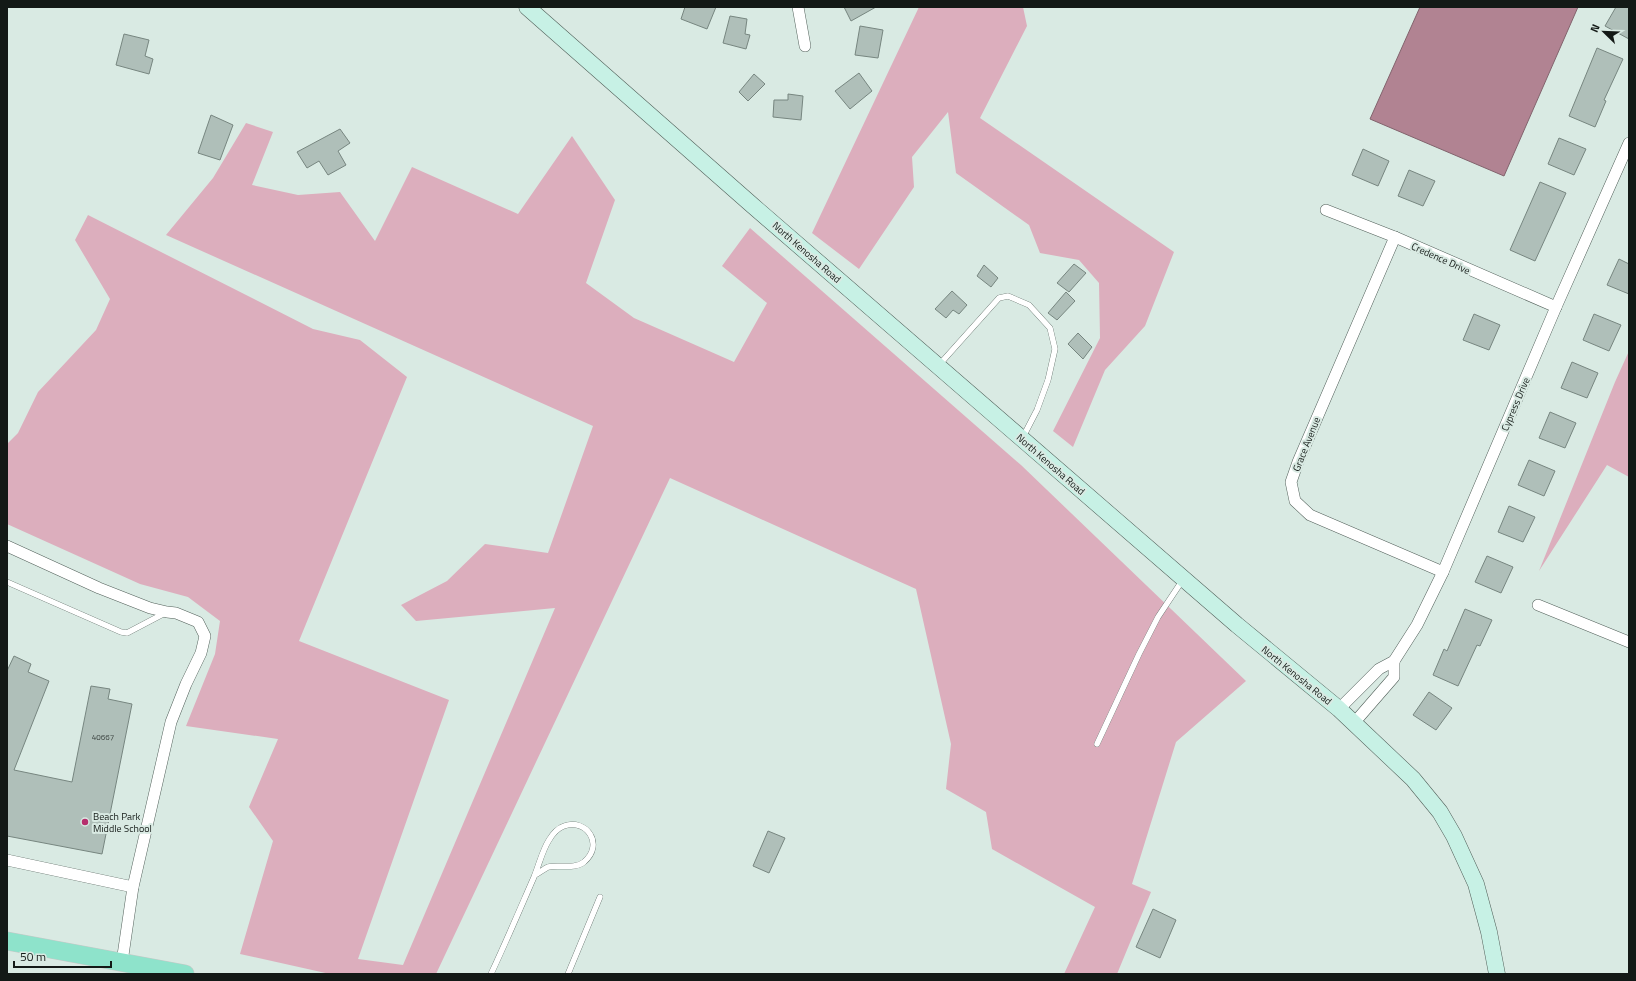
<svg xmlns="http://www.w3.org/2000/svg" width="1636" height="981" font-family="'Titillium Web',sans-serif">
<rect width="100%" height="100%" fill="#d9eae3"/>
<g fill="#dcaebd">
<path d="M919 7H1023L1027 26 980 118 1174 252 1145 326 1105 370 1073 447 1053 431 1100 338 1099 283 1079 260 1040 253 1029 225 956 173 948 112 912 157 914 187 859 269 812 233Z"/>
<path d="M246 123 273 132 252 185 298 195 340 192 375 241 412 167 518 214 572 136 615 200 586 283 634 318 734 362 767 303 722 266 750 228 1021 465 1246 681 1176 742 1132 884 1151 892 1117 974H1064L1095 907 992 849 986 812 946 789 951 744 916 589 670 478 436 974H330L240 954 273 841 249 807 278 739 186 726 215 654 220 621 188 597 140 584 7 524V444L18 433 38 392 96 330 110 299 75 240 88 215 313 329 360 340 407 377 299 641 449 700 358 959 403 965 555 608 416 621 401 605 447 581 485 544 548 553 593 426 166 235 213 178Z"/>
<path d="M1629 351V477L1607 465 1539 571 1615 382Z"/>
</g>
<path fill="#b18392" stroke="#82636d" d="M1420 7H1578L1504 176 1370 119Z"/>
<g fill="#afbfb9" stroke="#778680">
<path d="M685 7H716L707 29 681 19Z"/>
<path d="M844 7H876L851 21Z"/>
<path d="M1616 7H1629V39L1605 26Z"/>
<path d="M730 16 747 19 745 34 750 35 746 49 723 43Z"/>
<path d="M860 26 883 30 878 58 855 55Z"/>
<path d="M124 34 149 40 145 56 153 59 149 74 116 65Z"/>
<path d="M1597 48 1623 59 1604 100 1606 101 1595 127 1569 116Z"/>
<path d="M859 73 872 91 850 109 835 91Z"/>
<path d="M754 74 765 84 748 101 739 92Z"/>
<path d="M788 94 803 96 801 120 773 117 774 100H788Z"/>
<path d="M211 115 233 125 220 160 198 153Z"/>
<path d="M340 129 350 143 338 151 346 165 328 175 319 161 307 168 297 152Z"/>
<path d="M1559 138 1586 149 1574 175 1548 164Z"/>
<path d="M1363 149 1389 161 1378 186 1352 175Z"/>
<path d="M1409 170 1435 181 1423 206 1398 196Z"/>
<path d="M1540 182 1566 193 1535 261 1510 250Z"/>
<path d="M1619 259 1629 264V294L1607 285Z"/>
<path d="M1074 264 1086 273 1069 292 1057 283Z"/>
<path d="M984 265 998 278 991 287 977 276Z"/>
<path d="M952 291 967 305 959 314 953 310 946 318 935 309Z"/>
<path d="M1066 292 1075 301 1057 320 1048 313Z"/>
<path d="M1474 314 1500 325 1489 350 1463 340Z"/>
<path d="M1594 314 1621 325 1609 351 1583 340Z"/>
<path d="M1078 333 1092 347 1083 359 1068 344Z"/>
<path d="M1572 362 1598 373 1587 398 1561 388Z"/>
<path d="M1550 412 1576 423 1565 448 1539 438Z"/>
<path d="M1529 460 1555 471 1544 496 1518 485Z"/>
<path d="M1509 506 1535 517 1523 542 1498 532Z"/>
<path d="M1487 556 1513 567 1501 593 1475 582Z"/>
<path d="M1465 609 1492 620 1480 646 1477 645 1458 686 1433 675 1444 649 1447 651Z"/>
<path d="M14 656 31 664 28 672 49 681 14 770 72 782 91 686 110 689 108 699 132 704 102 854 7 836V671Z"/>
<path d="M1429 692 1452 708 1436 730 1413 715Z"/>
<path d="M768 831 785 838 769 873 753 866Z"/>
<path d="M1153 909 1176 920 1160 958 1136 947Z"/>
</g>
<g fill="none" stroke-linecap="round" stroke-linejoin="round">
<g stroke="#52605a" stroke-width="6">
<g id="lane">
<path d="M939 365 999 298 1008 296 1029 305 1050 328 1055 349 1048 380 1037 410 1023 437"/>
<path d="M7 582 121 632 127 633 165 613"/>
<path d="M1097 744 1139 654 1158 617 1182 581"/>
<path d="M491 974C506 942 520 909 534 877 539 865 542 851 549 840 552 835 558 828 564 826 586 818 605 844 584 862 574 870 559 864 548 867 544 869 539 873 535 875"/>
<path d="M568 974 600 897"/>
</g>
</g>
<g stroke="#52605a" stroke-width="12">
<g id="street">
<path d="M798 7 805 46"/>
<path d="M1326 210 1395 237 1556 307"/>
<path d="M1395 237 1298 462 1291 482 1295 501 1310 515 1443 572"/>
<path d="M7 546 99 588 150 608 167 612 176 613 198 622 205 636 201 653 186 684 171 722 133 887 122 962"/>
<path d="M1538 605 1629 642"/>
<path d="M1339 709 1379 669 1394 661 1417 625 1443 572 1556 307 1629 143"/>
<path d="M1354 723 1394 677V661"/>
<path d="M7 860 133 887"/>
</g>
</g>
<g stroke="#52605a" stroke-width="17">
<path id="secondary" d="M527 7 752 205 1237 625 1339 709 1413 779 1440 812 1454 836 1476 884 1489 932 1497 974"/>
</g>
<g stroke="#c6c8c7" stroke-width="19">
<path id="primary" d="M7 941 185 974"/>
</g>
<use href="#lane" stroke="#fff" stroke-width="5.5"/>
<use href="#street" stroke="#fff" stroke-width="11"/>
<use href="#secondary" stroke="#c7f1e5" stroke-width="16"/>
<use href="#primary" stroke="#8ee3cb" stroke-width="18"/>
</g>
<circle fill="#b62e6d" stroke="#d9eae3" stroke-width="1.5" cx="85" cy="822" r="4"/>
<g text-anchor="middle" stroke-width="4" stroke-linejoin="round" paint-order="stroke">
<g font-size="8" fill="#3a423f">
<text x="103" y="740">40667</text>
</g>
<g font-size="10" fill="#131916" stroke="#d9eae3">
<text transform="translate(807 252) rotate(41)" y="4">North Kenosha Road</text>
<text transform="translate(1441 258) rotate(24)" y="4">Credence Drive</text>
<text transform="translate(1515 404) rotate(-67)" y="4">Cypress Drive</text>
<text transform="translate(1306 444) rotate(-68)" y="4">Grace Avenue</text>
<text transform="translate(1051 464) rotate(41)" y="4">North Kenosha Road</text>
<text transform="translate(1297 675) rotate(39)" y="4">North Kenosha Road</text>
</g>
<g font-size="10" fill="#131916" stroke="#d9eae3" text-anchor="start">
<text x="93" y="820">Beach Park<tspan x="93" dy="12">Middle School</tspan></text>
</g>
</g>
<rect width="1636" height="981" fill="none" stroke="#131916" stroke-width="16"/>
<g transform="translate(1604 32) rotate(293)" stroke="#d9eae3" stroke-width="3" paint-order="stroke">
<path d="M0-3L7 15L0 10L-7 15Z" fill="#131916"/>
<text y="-6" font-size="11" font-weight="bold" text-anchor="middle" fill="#131916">N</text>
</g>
<path d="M14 961v6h97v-6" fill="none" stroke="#131916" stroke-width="2"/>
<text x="20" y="961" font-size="12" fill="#131916" stroke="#d9eae3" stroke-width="3" paint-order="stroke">50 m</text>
</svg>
